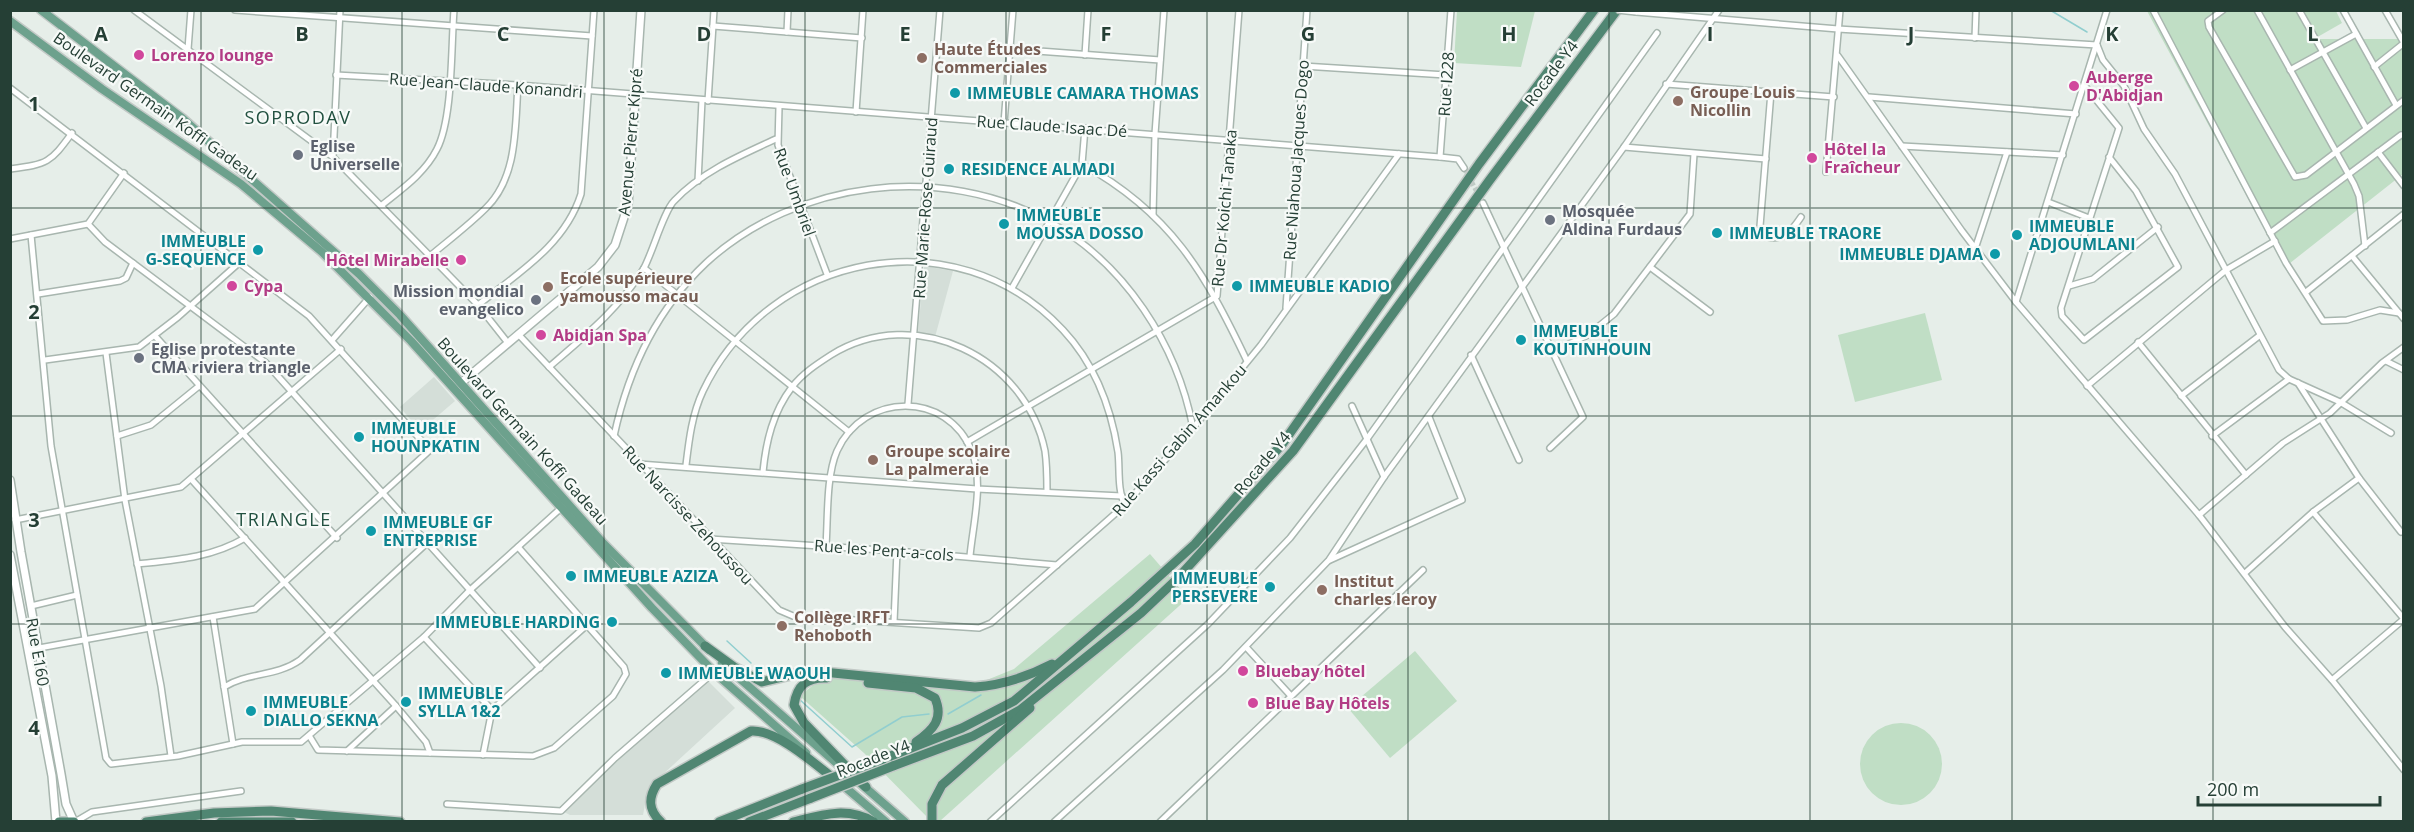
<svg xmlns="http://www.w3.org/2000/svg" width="2414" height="832" font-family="'Open Sans',sans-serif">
<rect width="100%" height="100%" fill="#e6eee9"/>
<g fill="#d4ded8">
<path d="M924 266 953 271 935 337 918 333Z"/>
<path d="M434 377 455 401 420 431 400 407Z"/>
<path d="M703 676 735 708 648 788 643 815H570L558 809Z"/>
</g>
<g fill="#c0dec5">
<path d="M1457 11H1535L1521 67 1454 63Z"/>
<path d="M2147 11H2336L2342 23 2314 39H2403V174L2285 267Z"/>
<path d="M1925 313 1942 380 1855 402 1838 335Z"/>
<path d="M1150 554 1188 598 940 821H931L864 753 802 698V694L826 675 962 690 1014 669Z"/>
<path d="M1415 651 1457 701 1390 758 1348 708Z"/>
<circle cx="1901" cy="764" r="41"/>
</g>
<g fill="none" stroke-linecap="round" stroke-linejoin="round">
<g stroke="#91cecf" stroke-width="1.5">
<path d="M2050 10 2087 32"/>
<path d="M727 641 751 663"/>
<path d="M799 699 852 747 902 717 929 714"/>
<path d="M948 714 981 695"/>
</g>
<path stroke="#bfcbc5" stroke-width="5" stroke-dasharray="5 2.5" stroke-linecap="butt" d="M1464 168 1483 203"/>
<g stroke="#a8b6af" stroke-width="8">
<g id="minor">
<path d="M134 10 333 157 478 305 508 343"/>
<path d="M235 10 592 36"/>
<path d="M2153 10 2286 263 2323 321 2347 320 2380 310 2399 313"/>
<path d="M2223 10 2208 21 2209 27 2295 177 2306 175 2404 100"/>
<path d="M2257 10 2354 184 2359 196 2365 246"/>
<path d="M2299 10 2366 128"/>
<path d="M2343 10 2396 105"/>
<path d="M2385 10 2404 43"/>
<path d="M1636 12 1838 29 2097 45"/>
<path d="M713 26 862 38"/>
<path d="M787 32 788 10"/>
<path d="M1975 38 1976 10"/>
<path d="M2097 45 2103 60 2124 86 2144 129 2175 174 2279 370 2289 379 2340 402 2391 433"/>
<path d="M188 49 191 10"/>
<path d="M1011 49 1160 60"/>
<path d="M1085 55 1088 10"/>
<path d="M1838 56 1962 231 2016 302 2199 515 2285 627 2332 680 2404 770"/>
<path d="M1303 66 1446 75"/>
<path d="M2374 67 2404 43"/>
<path d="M2290 70 2356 34"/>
<path d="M336 75 518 85 1440 157 1458 159 1464 168"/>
<path d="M1666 84 1834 97"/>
<path d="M2085 86 2119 128 2061 308 2062 316 2084 340 2178 267 2136 191 2109 157"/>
<path d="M10 88 309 316 430 450 255 609 28 650"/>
<path d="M1771 92 1760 226 1768 237C1784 241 1793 229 1801 217"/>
<path d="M1869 97 2076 114"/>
<path d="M708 101 714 10"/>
<path d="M779 107 778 145 827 274"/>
<path d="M856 112 863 10"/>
<path d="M1004 123 1013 10"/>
<path d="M1902 146 2063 155"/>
<path d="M1624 147 1766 159"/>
<path d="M2378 152 2404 186"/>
<path d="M333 157 340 10"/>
<path d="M1440 157 1451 10"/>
<path d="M1082 164C1171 213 1205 273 1247 361"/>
<path d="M10 169C48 164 50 163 72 133"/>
<path d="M1826 172 1840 10"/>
<path d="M698 181 702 100"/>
<path d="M2048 202 2089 218"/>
<path d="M1483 203 1583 417 1550 448"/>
<path d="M382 205C402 189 425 173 437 149 453 118 451 47 454 10"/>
<path d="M1153 215 1155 134 1164 10"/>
<path d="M88 224 105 242 266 363 540 668"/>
<path d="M2270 233 2401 135"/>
<path d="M31 235 51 446 106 758 111 764 178 756 242 742H301L424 637 469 591 560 509"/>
<path d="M10 239 88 224 124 173"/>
<path d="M1975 249 2007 152"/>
<path d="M430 256C449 240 469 225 486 208 518 177 515 126 518 85"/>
<path d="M2352 256 2404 319"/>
<path d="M1650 267 1710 312"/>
<path d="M644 268 849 432"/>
<path d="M2069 286 2093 279 2158 227"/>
<path d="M1012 288 1082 164 1085 128"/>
<path d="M2306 292 2404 214"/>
<path d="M38 294 120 281 126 278 133 263"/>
<path d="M2016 302 2107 10"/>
<path d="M478 305C518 273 565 245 581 194L594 10"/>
<path d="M1286 308 1307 10"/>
<path d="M518 334 779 610 793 616 979 628 991 623 1125 505 1193 428 1261 345 1399 154"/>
<path d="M155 336 337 538"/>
<path d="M333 339 370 297"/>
<path d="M2138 342 2246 475"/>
<path d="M1552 352 1588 335 1614 314 1690 214 1694 154"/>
<path d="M106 353 125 500 161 686 171 756"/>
<path d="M1471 355 1519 460"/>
<path d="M45 360 139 347 178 317 240 262"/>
<path d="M2386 361 2404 370"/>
<path d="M549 367C584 337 620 308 644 268 653 251 664 211 674 201 701 172 741 155 776 139"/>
<path d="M2298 383 2359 478 2401 532"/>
<path d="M2087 386 2226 270 2275 241"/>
<path d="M2181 396 2259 336"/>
<path d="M908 404 940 10"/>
<path d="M1352 406 1384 477"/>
<path d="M117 436 151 425 199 386"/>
<path d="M614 436C628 371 657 309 706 263 796 180 942 162 1050 222 1125 264 1177 344 1193 428"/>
<path d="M2212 436 2289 379"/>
<path d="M967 442 1217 296 1239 10"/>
<path d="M639 464 977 489 1122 496"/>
<path d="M686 465C689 440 692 414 703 391 769 252 956 215 1063 330 1094 363 1111 407 1118 452 1120 468 1117 490 1125 505"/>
<path d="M763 472C766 441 773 412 792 387 803 373 817 364 831 355 915 303 1026 357 1045 451 1047 465 1047 479 1047 492"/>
<path d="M192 480 396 706 426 742 430 753"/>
<path d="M2313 512 2404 619"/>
<path d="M2199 515 2283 443 2330 413 2382 363 2404 347"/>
<path d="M15 520 181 487 341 349"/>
<path d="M710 539 897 551 1057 565"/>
<path d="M826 546C828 518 826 476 837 451 863 392 948 390 972 452 984 483 973 524 970 556"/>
<path d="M1330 560 1462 500 1429 417"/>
<path d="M137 564C175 560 211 558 245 538"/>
<path d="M2245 573 2313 512 2359 478"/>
<path d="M31 606 77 595"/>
<path d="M213 617 233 744"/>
<path d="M894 622 897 551"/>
<path d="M424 637 492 710"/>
<path d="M1246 647 1291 696"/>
<path d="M2332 680 2404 619"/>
<path d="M224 687C248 672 276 677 300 660L427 543"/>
<path d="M310 737 318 750 533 756 554 748 613 696 626 674 624 667 518 547"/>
<path d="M347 751 396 706"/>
<path d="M483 755 492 710 587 625"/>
<path d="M447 804 561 811 615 758 714 672"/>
<path d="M75 822 92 812 241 791"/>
<path d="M990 822 1208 624 1290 538 1367 439 1657 33"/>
<path d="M1054 822 1223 670 1329 560 1384 477 1624 147 1719 10"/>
<path d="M1160 822 1423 570"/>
</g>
</g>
<g stroke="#a8b6af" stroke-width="10">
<g id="tertiary">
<path d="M461 383 598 267 615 245 628 205 641 10"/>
<path d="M10 480 21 552 61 774 66 804 74 822"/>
<path d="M10 555 52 776 56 822"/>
</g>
</g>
<g stroke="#c2c9c6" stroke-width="11">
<g id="primary">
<path d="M41 10 182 118 359 274 400 315 602 542 709 650"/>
<path d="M10 21 102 89 241 184 322 252 411 341 652 608 714 672 806 753"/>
<path d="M722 663 841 767"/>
<path d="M838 781 886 822"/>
<path d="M860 783 905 822"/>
</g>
</g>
<g stroke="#c2c9c6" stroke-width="12">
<g id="trunk">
<path d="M705 646 734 667 762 682 795 674 823 672 975 687C1003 685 1027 677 1052 664"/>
<path d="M827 678C807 677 797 685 794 705L804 723 866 787"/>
<path d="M868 683 916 688 935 698C944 719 933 730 916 742"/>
<path d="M883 759 962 728 1014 701 1131 602 1195 544 1283 443 1479 164 1594 10"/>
<path d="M893 766 973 736 1020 710 1141 613 1177 579 1293 451 1489 181 1617 10"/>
<path d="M59 822H74"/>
<path d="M146 822 214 813 271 811 400 822"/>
<path d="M221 822H292"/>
<path d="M661 822C648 810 648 798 657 784L751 731C777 729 817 766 838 782"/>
<path d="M719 822 802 789"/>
<path d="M749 822 811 798"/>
<path d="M793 822C821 815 847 806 874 822"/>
<path d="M932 822V804L942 785 1030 708"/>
</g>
</g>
<use href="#minor" stroke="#fff" stroke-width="5"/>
<use href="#tertiary" stroke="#fff" stroke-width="7"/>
<use href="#primary" stroke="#6da18d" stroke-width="8"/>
<use href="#trunk" stroke="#508672" stroke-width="9"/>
<g stroke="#a8b6af" stroke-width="8" stroke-linecap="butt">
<path id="minor-bridge" d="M1617 10 1636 12"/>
</g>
<g stroke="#c2c9c6" stroke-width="12" stroke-linecap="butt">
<g id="trunk-bridge">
<path d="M802 789 883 759"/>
<path d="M811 798 893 766"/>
</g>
</g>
<use href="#minor-bridge" stroke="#fff" stroke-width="5"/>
<use href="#trunk-bridge" stroke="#508672" stroke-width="9"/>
</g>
<path fill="none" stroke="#253f35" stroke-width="1.5" stroke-opacity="0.55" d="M201 10V822M402 10V822M604 10V822M805 10V822M1006 10V822M1207 10V822M1408 10V822M1609 10V822M1810 10V822M2012 10V822M2213 10V822M10 208H2404M10 416H2404M10 624H2404"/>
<g fill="#d1479c" stroke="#f7faf8" stroke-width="2">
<circle cx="139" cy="55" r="6"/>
<circle cx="2074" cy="86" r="6"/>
<circle cx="1812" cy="158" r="6"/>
<circle cx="461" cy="260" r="6"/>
<circle cx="232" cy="286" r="6"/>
<circle cx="541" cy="335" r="6"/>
<circle cx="1243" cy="671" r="6"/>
<circle cx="1253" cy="703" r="6"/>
</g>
<g fill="#8d6e63" stroke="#f7faf8" stroke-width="2">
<circle cx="922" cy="58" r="6"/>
<circle cx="1678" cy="101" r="6"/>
<circle cx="548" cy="287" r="6"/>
<circle cx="873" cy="460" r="6"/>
<circle cx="1322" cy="590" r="6"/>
<circle cx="782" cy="626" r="6"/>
</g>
<g fill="#0f9aa8" stroke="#f7faf8" stroke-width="2">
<circle cx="955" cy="93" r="6"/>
<circle cx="949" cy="169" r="6"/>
<circle cx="1004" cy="224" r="6"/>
<circle cx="1717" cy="233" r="6"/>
<circle cx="2017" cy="235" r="6"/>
<circle cx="258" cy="250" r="6"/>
<circle cx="1995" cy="254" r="6"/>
<circle cx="1237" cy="286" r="6"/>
<circle cx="1521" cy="340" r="6"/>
<circle cx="359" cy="437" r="6"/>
<circle cx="371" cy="531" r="6"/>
<circle cx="571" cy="576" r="6"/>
<circle cx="1270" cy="587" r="6"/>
<circle cx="612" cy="622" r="6"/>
<circle cx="666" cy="673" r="6"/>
<circle cx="406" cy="702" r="6"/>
<circle cx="251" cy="711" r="6"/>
</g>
<g fill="#6b7280" stroke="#f7faf8" stroke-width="2">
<circle cx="298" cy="155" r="6"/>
<circle cx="1550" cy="220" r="6"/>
<circle cx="536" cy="300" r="6"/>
<circle cx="139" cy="358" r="6"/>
</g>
<g text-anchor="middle" stroke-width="4.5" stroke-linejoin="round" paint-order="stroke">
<g font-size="16" font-weight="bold" fill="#785e54" stroke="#f7faf8" text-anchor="start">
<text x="934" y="55">Haute Études<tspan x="934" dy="18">Commerciales</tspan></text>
<text x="1690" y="98">Groupe Louis<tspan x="1690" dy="18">Nicollin</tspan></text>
<text x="560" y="284">Ecole supérieure<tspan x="560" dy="18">yamousso macau</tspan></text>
<text x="885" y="457">Groupe scolaire<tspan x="885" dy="18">La palmeraie</tspan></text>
<text x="1334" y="587">Institut<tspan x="1334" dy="18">charles leroy</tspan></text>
<text x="794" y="623">Collège IRFT<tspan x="794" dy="18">Rehoboth</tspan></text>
</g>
<g font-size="16" font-weight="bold" fill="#b23c85" stroke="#f7faf8" text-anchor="start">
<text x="151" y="61">Lorenzo lounge</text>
<text x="2086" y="83">Auberge<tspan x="2086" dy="18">D'Abidjan</tspan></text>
<text x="1824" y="155">Hôtel la<tspan x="1824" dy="18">Fraîcheur</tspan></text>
<text x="449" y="266" text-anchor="end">Hôtel Mirabelle</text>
<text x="244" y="292">Cypa</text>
<text x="553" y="341">Abidjan Spa</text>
<text x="1255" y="677">Bluebay hôtel</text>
<text x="1265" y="709">Blue Bay Hôtels</text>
</g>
<g font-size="16" fill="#253f35" stroke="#f7faf8">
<text transform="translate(1551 73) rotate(-53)" y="6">Rocade Y4</text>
<text transform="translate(1446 84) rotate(-86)" y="6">Rue I228</text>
<text transform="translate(486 85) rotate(4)" y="6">Rue Jean-Claude Konandri</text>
<text transform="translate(156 106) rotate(35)" y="6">Boulevard Germain Koffi Gadeau</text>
<text transform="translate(1052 126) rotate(4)" y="6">Rue Claude Isaac Dé</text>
<text transform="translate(630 142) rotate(-85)" y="6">Avenue Pierre Kipré</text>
<text transform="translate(1296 160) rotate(-86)" y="6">Rue Niahoua Jacques Dogo</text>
<text transform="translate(795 192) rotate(70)" y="6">Rue Umbriel</text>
<text transform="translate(925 208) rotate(-86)" y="6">Rue Marie-Rose Guiraud</text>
<text transform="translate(1224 208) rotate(-85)" y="6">Rue Dr Koichi Tanaka</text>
<text transform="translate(523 431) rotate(48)" y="6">Boulevard Germain Koffi Gadeau</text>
<text transform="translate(1179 440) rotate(-49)" y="6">Rue Kassi Gabin Amankou</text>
<text transform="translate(1262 463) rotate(-50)" y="6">Rocade Y4</text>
<text transform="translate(688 515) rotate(47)" y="6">Rue Narcisse Zehoussou</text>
<text transform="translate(884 550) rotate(4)" y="6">Rue les Pent-a-cols</text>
<text transform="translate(38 652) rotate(80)" y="6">Rue E160</text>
<text transform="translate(873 758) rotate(-21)" y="6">Rocade Y4</text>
</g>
<g font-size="16" font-weight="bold" fill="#0d838f" stroke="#f7faf8" text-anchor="start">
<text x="967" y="99">IMMEUBLE CAMARA THOMAS</text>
<text x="961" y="175">RESIDENCE ALMADI</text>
<text x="1016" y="221">IMMEUBLE<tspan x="1016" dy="18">MOUSSA DOSSO</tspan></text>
<text x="2029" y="232">IMMEUBLE<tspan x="2029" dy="18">ADJOUMLANI</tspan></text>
<text x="1729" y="239">IMMEUBLE TRAORE</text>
<text x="246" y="247" text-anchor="end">IMMEUBLE<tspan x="246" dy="18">G-SEQUENCE</tspan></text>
<text x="1983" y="260" text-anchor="end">IMMEUBLE DJAMA</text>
<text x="1249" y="292">IMMEUBLE KADIO</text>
<text x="1533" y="337">IMMEUBLE<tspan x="1533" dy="18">KOUTINHOUIN</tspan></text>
<text x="371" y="434">IMMEUBLE<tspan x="371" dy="18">HOUNPKATIN</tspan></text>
<text x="383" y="528">IMMEUBLE GF<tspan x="383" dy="18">ENTREPRISE</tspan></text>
<text x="583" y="582">IMMEUBLE AZIZA</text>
<text x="1258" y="584" text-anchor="end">IMMEUBLE<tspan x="1258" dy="18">PERSEVERE</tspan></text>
<text x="600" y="628" text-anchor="end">IMMEUBLE HARDING</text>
<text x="678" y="679">IMMEUBLE WAOUH</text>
<text x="418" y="699">IMMEUBLE<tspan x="418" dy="18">SYLLA 1&amp;2</tspan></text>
<text x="263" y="708">IMMEUBLE<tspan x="263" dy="18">DIALLO SEKNA</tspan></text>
</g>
<g font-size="16" font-weight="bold" fill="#5b616d" stroke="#f7faf8" text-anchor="start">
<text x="310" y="152">Eglise<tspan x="310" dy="18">Universelle</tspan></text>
<text x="1562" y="217">Mosquée<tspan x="1562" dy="18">Aldina Furdaus</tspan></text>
<text x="524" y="297" text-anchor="end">Mission mondial<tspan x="524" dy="18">evangelico</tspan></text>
<text x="151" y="355">Eglise protestante<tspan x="151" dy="18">CMA riviera triangle</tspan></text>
</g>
<g font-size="18" letter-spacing="1.5" fill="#225140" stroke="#f7faf8">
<text x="298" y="124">SOPRODAV</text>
<text x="284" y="526">TRIANGLE</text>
</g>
</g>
<g font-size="20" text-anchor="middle" font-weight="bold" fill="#253f35" stroke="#f7faf8" stroke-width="4.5" stroke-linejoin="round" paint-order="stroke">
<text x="101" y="41">A</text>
<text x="302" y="41">B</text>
<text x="503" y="41">C</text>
<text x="704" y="41">D</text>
<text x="905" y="41">E</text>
<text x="1106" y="41">F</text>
<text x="1308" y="41">G</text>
<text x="1509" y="41">H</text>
<text x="1710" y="41">I</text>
<text x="1911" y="41">J</text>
<text x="2112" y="41">K</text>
<text x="2313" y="41">L</text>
<text x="34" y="111">1</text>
<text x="34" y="319">2</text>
<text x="34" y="527">3</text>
<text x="34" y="735">4</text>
</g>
<rect width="2414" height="832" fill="none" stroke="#253f35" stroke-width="24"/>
<path d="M2198 796v9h182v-9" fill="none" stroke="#253f35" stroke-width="3"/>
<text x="2207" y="796" font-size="18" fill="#253f35" stroke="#f7faf8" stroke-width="4.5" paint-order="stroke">200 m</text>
</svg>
